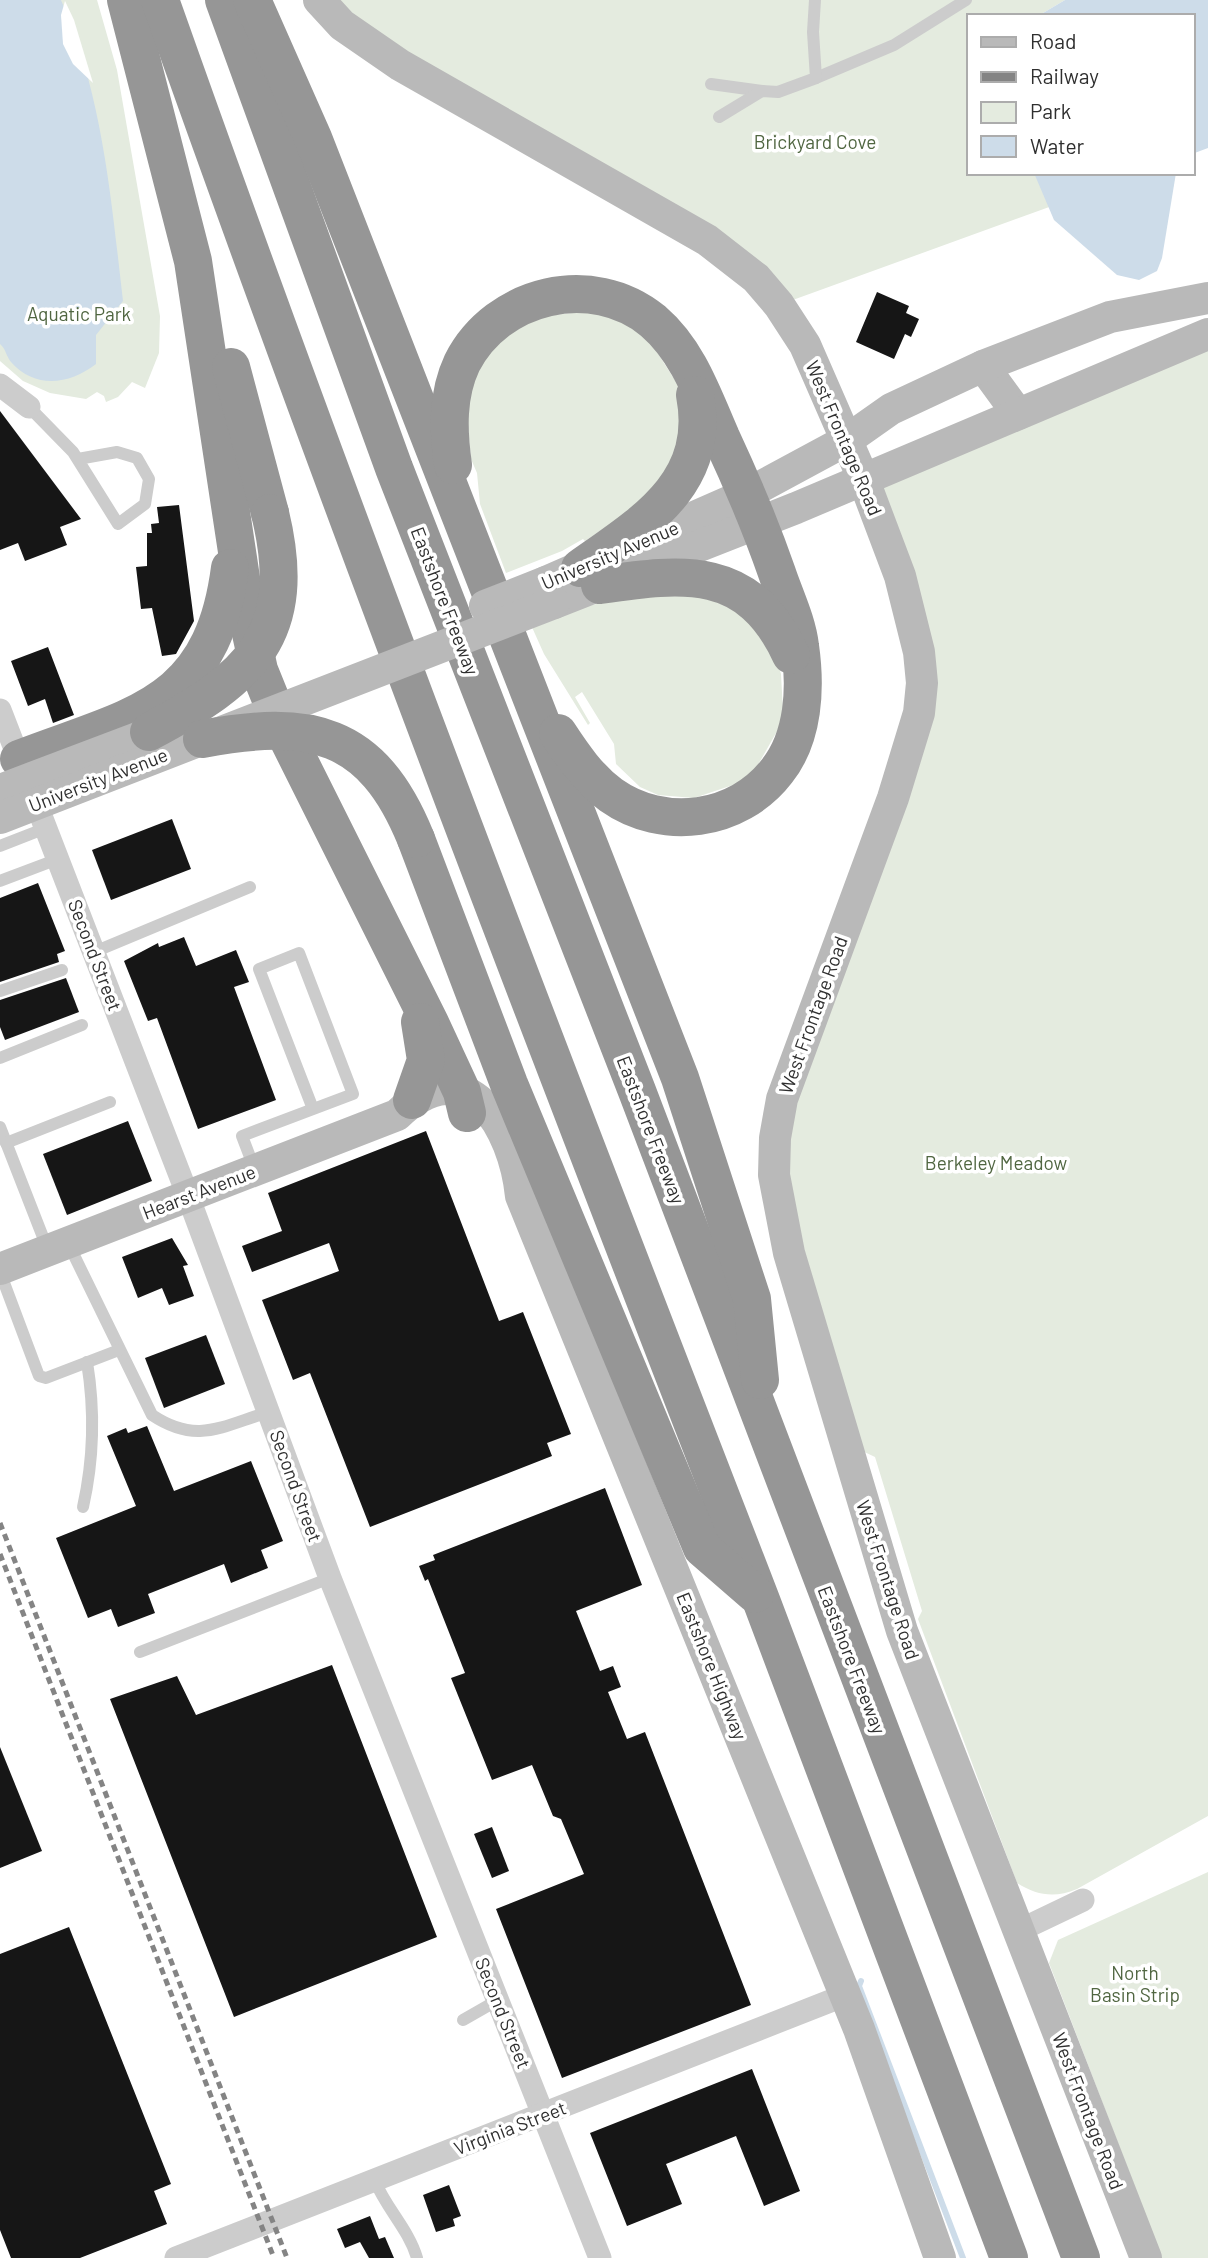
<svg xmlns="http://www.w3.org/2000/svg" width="1208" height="2258" font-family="Barlow,sans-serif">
<rect width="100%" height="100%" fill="#fff"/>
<g fill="#e4ebdf">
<path d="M0 0H97L117 70 160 316 159 353 145 388 132 382 118 397 106 402 104 396 97 392 86 399 50 393 23 381 0 361Z"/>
<path d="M319 0H1065L1038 16H968V173H1037L1052 206 779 305Z"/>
<path d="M598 310 646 335 680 388 682 439 652 496 585 541 583 539 562 551 506 573 480 504 477 473 471 459 465 397 490 346 529 318Z"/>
<path d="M1208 349V1816L1077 1889C1055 1898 1038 1896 1017 1883L918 1619 922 1611 875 1457 856 1448 798 1250 778 1119 919 713 863 478Z"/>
<path d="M688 591 744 613 776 657 781 674 783 711 780 726 755 770 736 784 694 798 658 795 640 787 616 764 614 744 582 692 575 697 590 723 588 725 544 654 531 625C581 605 633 593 688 591Z"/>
<path d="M1208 1872V2258H1162L1049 1963 1058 1940Z"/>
</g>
<g fill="#cddce9">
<path d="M0 0H61C103 96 111 199 123 301L96 335V364C70 384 36 390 11 362 6 356 6 349 0 344Z"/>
<path d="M1065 0H1208V148L1192 154V16H1038Z"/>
<path d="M1034 173H1176L1162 258 1157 271 1139 280 1117 275 1054 220Z"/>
</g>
<path fill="#fff" d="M65 1 74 20 93 83 73 64 63 44 61 15Z"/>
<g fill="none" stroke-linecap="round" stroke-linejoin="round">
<path stroke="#cddce9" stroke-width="6" d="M861 1981 859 1986 963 2258"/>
</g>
<g fill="#161616">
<path d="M877 292 909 306 906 313 919 319 911 337 905 334 894 359 856 342Z"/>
<path d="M0 411 81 519 60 527 67 545 25 561 18 543 0 550Z"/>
<path d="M179 505 194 621 176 654 162 656 152 608 141 609 136 567 147 566V533H152L151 524 159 523 157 507Z"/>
<path d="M48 647 74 715 53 723 45 699 28 706 11 661Z"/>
<path d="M172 819 191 869 111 900 92 850Z"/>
<path d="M38 883 65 951 57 954 59 962 0 982V898Z"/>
<path d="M184 937 196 966 236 950 249 982 234 987 276 1100 198 1129 157 1018 148 1021 124 961 158 943 159 947Z"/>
<path d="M66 978 79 1012 5 1040 0 1027V1000Z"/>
<path d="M128 1121 152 1181 67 1215 43 1154Z"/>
<path d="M426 1131 499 1321 523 1312 571 1434 547 1443 552 1456 370 1527 310 1373 293 1380 262 1300 339 1271 329 1243 252 1272 242 1246 282 1231 268 1193Z"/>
<path d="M172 1238 188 1265 183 1266 194 1296 169 1305 162 1288 138 1298 122 1257Z"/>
<path d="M206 1335 225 1384 164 1408 145 1358Z"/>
<path d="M147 1426 174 1491 251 1461 283 1541 261 1550 268 1568 231 1583 224 1564 148 1594 155 1613 118 1627 111 1609 88 1618 56 1538 136 1506 107 1436 126 1428 128 1433Z"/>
<path d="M605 1488 642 1585 576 1611 600 1671 613 1666 621 1687 608 1692 627 1739 645 1732 751 2005 562 2078 496 1909 584 1874 561 1819 553 1816 532 1765 492 1780 451 1678 465 1673 428 1579 425 1581 419 1566 435 1560 433 1555Z"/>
<path d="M332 1665 437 1937 234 2017 110 1699 177 1676 196 1715Z"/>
<path d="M0 1747 42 1851 0 1868Z"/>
<path d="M492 1827 509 1871 492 1878 474 1834Z"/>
<path d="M69 1927 171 2184 154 2191 167 2224 80 2258H11L0 2230V1954Z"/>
<path d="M752 2069 800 2191 764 2206 736 2136 666 2164 682 2204 627 2226 590 2133Z"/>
<path d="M449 2185 461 2216 453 2219 455 2226 436 2232 423 2195Z"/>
<path d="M370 2216 379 2239 385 2237 394 2258H369L360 2242 345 2248 337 2229Z"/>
</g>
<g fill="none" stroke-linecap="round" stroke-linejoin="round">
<g stroke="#ccc" stroke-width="12">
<path d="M816 78 894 45 966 0"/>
<path d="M711 84 762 91"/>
<path d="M719 117 762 91 778 92 816 78 813 32 815 0"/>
<path d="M29 407 73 452 118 524 145 504 149 479 137 458 117 452 78 459"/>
<path d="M0 846 46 828"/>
<path d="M0 881 58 859"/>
<path d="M94 952 250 887"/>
<path d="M0 991 62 970"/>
<path d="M0 1058 82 1025"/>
<path d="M0 1127 48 1250"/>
<path d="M6 1143 110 1102"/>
<path d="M255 1170 242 1136 353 1094 299 953 259 969 313 1109"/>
<path d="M68 1243 152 1415C197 1445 222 1426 269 1412"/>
<path d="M0 1272 39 1376 46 1378 119 1350"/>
<path d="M83 1507C94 1458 95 1411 87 1362"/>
<path d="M140 1652 330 1578"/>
<path d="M463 2020 498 2000"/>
<path d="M375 2181C386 2208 409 2230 417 2258"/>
</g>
<g stroke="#ccc" stroke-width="23">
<path d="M0 385 29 407"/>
<path d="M0 710 188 1196 330 1578 600 2258"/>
<path d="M1018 1931 1083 1900"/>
<path d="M176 2258 843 1996"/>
</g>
<g stroke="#b9b9b9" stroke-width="32">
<path d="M319 0 342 25 400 65 707 240 756 278 779 305 805 345 863 478 900 576 919 652 922 683 919 713 893 798 782 1099 775 1138 774 1175 789 1253 902 1631 1146 2258"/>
<path d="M983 366 1018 414"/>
<path d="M546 582 747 494 847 440 891 409 983 366 1110 317 1208 298"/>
<path d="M554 603 796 508 1208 334"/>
<path d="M0 1269 397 1115C468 1046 514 1128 521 1196L859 2029 940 2258"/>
</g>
<g stroke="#969696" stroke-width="38">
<path d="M126 0 193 261 246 611 259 670 282 727 430 1023 462 1092 467 1113"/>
<path d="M160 0C350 537 555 1069 761 1600 845 1819 926 2039 1009 2258"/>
<path d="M224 0 394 468 637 1091 1081 2258"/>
<path d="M252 0 313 138 680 1078 752 1299 760 1380"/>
<path d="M231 367 270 513"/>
<path d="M453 465C448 430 447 395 462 363 497 294 592 271 653 321 688 351 703 396 721 437 742 482 761 527 777 573 785 597 797 621 800 646 806 688 804 737 777 771 738 822 663 832 611 795 589 779 573 756 558 733"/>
<path d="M580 568C642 524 712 484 695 395"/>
<path d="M600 585C684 573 749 564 791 655"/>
<path d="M19 759C133 715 212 708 230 568"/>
<path d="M416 839 509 1084 702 1548 755 1594"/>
<path d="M412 1100 426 1060 420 1022"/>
</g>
<g stroke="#848484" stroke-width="5" stroke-dasharray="7 5" stroke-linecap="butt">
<path d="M0 1523 287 2258"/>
<path d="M0 1554 274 2258"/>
</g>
<g stroke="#b9b9b9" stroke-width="32">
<path d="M485 606 546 582"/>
<path d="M0 790 172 725"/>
<path d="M0 818 554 603"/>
</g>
<g stroke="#969696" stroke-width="38">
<path d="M149 732C250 678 300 636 270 513"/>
<path d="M202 739C309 719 372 730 416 839"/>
</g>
</g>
<g text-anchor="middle" stroke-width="7" stroke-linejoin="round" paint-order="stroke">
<g font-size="19" fill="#506641" stroke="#fff">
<text x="815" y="149">Brickyard Cove</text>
<text x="79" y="321">Aquatic Park</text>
<text x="996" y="1170">Berkeley Meadow</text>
<text x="1135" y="1980">North<tspan x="1135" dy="22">Basin Strip</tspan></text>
</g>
<g font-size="19" fill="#2f2f2f" stroke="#fff">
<text transform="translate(844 438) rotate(67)" y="7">West Frontage Road</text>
<text transform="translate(610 555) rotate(-23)" y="7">University Avenue</text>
<text transform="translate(445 601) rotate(69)" y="7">Eastshore Freeway</text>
<text transform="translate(98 780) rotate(-21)" y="7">University Avenue</text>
<text transform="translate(95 955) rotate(69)" y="7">Second Street</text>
<text transform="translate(813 1015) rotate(-70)" y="7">West Frontage Road</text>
<text transform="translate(651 1130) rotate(69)" y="7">Eastshore Freeway</text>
<text transform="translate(199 1192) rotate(-21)" y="7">Hearst Avenue</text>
<text transform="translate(296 1486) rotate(70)" y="7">Second Street</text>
<text transform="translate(888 1580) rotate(72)" y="7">West Frontage Road</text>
<text transform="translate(852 1660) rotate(69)" y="7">Eastshore Freeway</text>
<text transform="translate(712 1666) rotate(68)" y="7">Eastshore Highway</text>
<text transform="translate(503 2013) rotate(68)" y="7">Second Street</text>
<text transform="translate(1088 2111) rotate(69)" y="7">West Frontage Road</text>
<text transform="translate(510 2128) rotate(-21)" y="7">Virginia Street</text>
</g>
</g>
<rect x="967" y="14" width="228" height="161" fill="#ffffff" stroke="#acacac" stroke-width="2"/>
<rect x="981" y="37" width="35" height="10" fill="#b9b9b9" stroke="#acacac" stroke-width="2"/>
<text x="1030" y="49" font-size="21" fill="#2f2f2f">Road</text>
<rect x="981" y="72" width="35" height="10" fill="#848484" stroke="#acacac" stroke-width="2"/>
<text x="1030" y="84" font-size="21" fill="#2f2f2f">Railway</text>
<rect x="981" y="102" width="35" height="21" fill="#e4ebdf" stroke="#acacac" stroke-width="2"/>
<text x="1030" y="119" font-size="21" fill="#2f2f2f">Park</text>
<rect x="981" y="136" width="35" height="21" fill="#cddce9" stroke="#acacac" stroke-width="2"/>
<text x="1030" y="154" font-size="21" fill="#2f2f2f">Water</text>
</svg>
